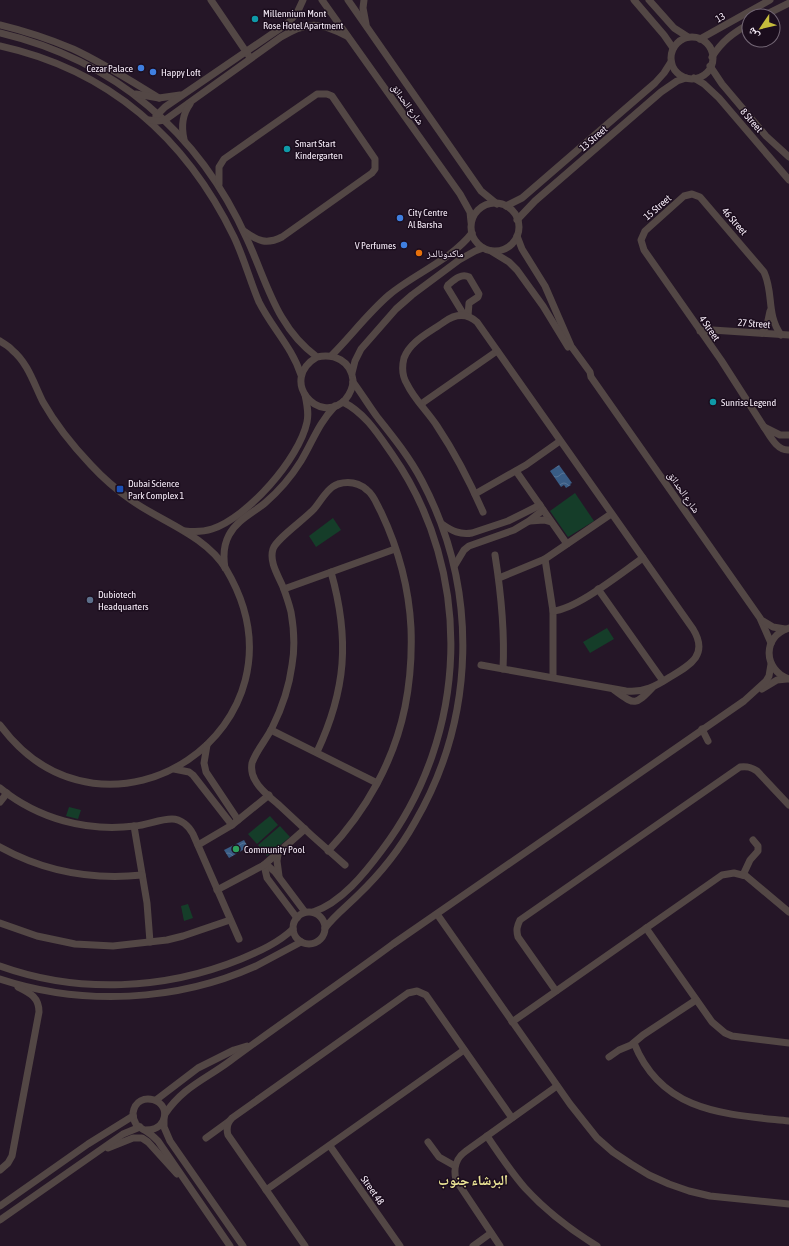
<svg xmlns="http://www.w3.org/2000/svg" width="789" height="1246" font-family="'Asap Condensed','Noto Naskh Arabic',sans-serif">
<defs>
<pattern id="water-waves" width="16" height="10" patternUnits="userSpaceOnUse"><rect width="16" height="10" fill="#395c85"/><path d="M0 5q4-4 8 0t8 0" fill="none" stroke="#567497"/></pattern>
</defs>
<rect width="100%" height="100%" fill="#251627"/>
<g fill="#153d29">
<path d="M575 493 594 521 568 537 550 511Z"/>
<path d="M333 518 341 530 316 547 309 536Z"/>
<path d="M607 628 614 639 590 653 583 642Z"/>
<path d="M69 807 81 810 78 819 66 816Z"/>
<path d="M270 816 278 825 257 844 248 834Z"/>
<path d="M280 826 290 837 267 856 258 845Z"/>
<path d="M188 904 193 918 184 921 181 906Z"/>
</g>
<g fill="url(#water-waves)">
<path d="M559 465 572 483 570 484 571 485 566 488 564 485 561 487 550 471Z"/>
<path d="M244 840 248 847 229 858 224 850Z"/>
</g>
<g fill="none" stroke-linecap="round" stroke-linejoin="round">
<g stroke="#534745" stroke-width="7">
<path d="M211 0 249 56"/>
<path d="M322 0 460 194 470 212 471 222"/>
<path d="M348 0 481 191 497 204"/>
<path d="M364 0 363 8 366 24"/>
<path d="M634 0 664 35 673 48"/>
<path d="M649 0 674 28 688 37"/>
<path d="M763 16 789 3"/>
<path d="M0 25C25 31 49 39 73 49 103 63 131 81 159 98"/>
<path d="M0 33C114 60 199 132 247 239 267 282 276 327 317 357 334 353 351 361 353 380 353 387 350 394 345 400 319 426 278 380 317 357"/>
<circle cx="692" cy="58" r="21"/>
<path d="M700 39 770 0"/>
<path d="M0 46C109 70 186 138 234 237 244 258 250 281 259 302 272 328 292 347 301 375"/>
<path d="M712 57C722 41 733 33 749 24"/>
<path d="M710 66 722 84 766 136 789 157"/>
<path d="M694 78 704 84 719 98 789 180"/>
<path d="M136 94 159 98 180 95"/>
<path d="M156 116 165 107 288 23 297 13 303 0"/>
<path d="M149 120 158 121 165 120 281 37C308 21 319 22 347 36"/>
<path d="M184 139C181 126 182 115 190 104"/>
<path d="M219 184V167L224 159 317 94H327L332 96 375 159V169L372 173 282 237C266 245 258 241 244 231"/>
<circle cx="495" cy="227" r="24"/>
<path d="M506 206 522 198 529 192 655 83 664 73 671 62"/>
<path d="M517 220 535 201 661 92 677 81 686 78"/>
<path d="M517 236 522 249 545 286 571 346 590 372 591 377 760 618 771 643"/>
<path d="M491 251 509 262 517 270 543 306 568 347"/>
<path d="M464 315 447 287 448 285C454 280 461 273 469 277L479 294 478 297 469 303 468 316"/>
<path d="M700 331 712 330 789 335"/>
<path d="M762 333 767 325 770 311"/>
<path d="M0 341C4 344 9 346 12 350 28 363 34 384 43 402 56 425 73 446 91 465 103 478 117 490 131 500 162 522 205 535 226 569 320 727 106 868 0 725"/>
<path d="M332 355C351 336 368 313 389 295 414 274 451 260 472 233"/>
<path d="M352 373 355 361 361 349 396 309 412 295 459 260 475 251 483 248"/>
<path d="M421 404 497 351"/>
<path d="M764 427 721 360 644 250 641 240 645 231 684 196 692 194 700 197 764 272C774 294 766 314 781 335"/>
<path d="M789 435H780L764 427C770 436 777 451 789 450"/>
<path d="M516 471 567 544"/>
<path d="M475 494 526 465 560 441"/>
<path d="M530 521 544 520 551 522"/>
<path d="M442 524C452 531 460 535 472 533L508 521 540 505"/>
<path d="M185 531C194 532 203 532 212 529 248 517 299 459 307 422 309 413 307 404 305 395"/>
<path d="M495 555C501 593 505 630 503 669"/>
<path d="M545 559 553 611V677"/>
<path d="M455 565 464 550 469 546 514 530 529 521 543 510"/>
<path d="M225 568C223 556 223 546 229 535 237 520 253 513 265 503 279 491 291 477 301 461 313 441 318 424 335 406"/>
<path d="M499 578 545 559 611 514"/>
<path d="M284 589 395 549"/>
<path d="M598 589 663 681"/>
<path d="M553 611C577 609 621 573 643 558"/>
<path d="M763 621 773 627 785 629"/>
<path d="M789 628C762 636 763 670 789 679"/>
<path d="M481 665 626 691C644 693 656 686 670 677 690 665 709 655 693 629L477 322C466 312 455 314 444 322 430 332 410 341 404 358 402 366 402 376 407 384 414 399 428 412 437 426 455 453 470 482 483 512"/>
<path d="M762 689 777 680 787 679"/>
<path d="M614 690C634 704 634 707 652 688"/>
<path d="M702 729 708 741"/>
<path d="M271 730 377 783"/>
<path d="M207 745 204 763 206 772 238 820"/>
<path d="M317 752C346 690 350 639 331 572"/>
<path d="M174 769 189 772 193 775 232 825"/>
<path d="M0 788C38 819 87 832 135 826 147 825 160 819 172 819 181 819 189 826 193 834L239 939"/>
<path d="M0 802 7 793"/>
<path d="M134 826 147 903 150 942"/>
<path d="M198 845 232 825 269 795"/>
<path d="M0 847C45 872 92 880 142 875"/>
<path d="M328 851C366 811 394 761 405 707 410 682 412 654 411 628 409 588 398 548 381 512 377 505 374 495 367 490 359 483 349 481 338 484 327 488 321 501 314 509 305 519 276 539 273 549 269 562 278 575 283 587 286 595 289 604 291 612 294 629 295 648 292 665 289 688 282 708 272 728 266 740 256 751 252 763 251 769 252 775 255 780 260 790 271 798 279 805 301 826 323 846 345 865"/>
<path d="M278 854 277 861 279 876"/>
<path d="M266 864 275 872 305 912"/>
<path d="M264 865 267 878 297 918"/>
<path d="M743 875 750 860 758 851V846L753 840"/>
<path d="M217 890 264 865 305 829"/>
<path d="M313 912C341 903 365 873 382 850 469 735 475 573 392 454 378 434 365 413 343 402"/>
<circle cx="309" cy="928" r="16"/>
<path d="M437 914 570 1104 597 1138 613 1152 631 1164 649 1175 669 1184 689 1191 710 1196 789 1204"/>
<path d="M0 923 37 936 75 944 113 946 167 940 183 936 230 920"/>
<path d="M325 928C335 915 347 906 358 895 380 874 400 849 415 822 476 717 479 589 422 481 410 458 394 438 378 418 369 406 362 394 353 382"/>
<path d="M646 928 712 1022 725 1033 732 1036 789 1043"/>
<path d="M0 966C78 994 165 990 241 959 260 951 278 943 293 929"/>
<path d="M0 979C82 1006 177 1002 256 966 271 958 286 950 301 942"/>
<path d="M556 991 518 937C516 930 517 926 520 920L740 767C747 766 751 767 757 771L789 805"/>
<path d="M512 1022 722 875 734 873 746 876 789 912"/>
<path d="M634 1043C662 1113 725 1114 789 1121"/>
<path d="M609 1057 619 1050 631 1045 643 1035 696 1000"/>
<path d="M156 1100 198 1068 234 1050 247 1046"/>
<path d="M165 1114C183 1087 206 1079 230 1061 284 1021 339 984 393 944L744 701 766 681 769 676 771 664"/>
<path d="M164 1120V1127L170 1141 243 1246"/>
<path d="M145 1130C152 1130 159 1129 163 1121 173 1100 137 1088 133 1113 133 1117 134 1121 136 1124 139 1128 143 1129 146 1131 151 1134 154 1137 158 1141L230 1246"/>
<path d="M487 1136C499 1154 511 1172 525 1188 546 1211 571 1230 597 1246"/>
<path d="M206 1138 228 1122"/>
<path d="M428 1142 439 1157 455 1166"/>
<path d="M330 1146 400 1246"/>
<path d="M108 1148 133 1138H142L148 1142 177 1174"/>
<path d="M0 1170 8 1163 12 1156 39 1012C39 997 30 993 18 987"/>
<path d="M266 1190 464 1050"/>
<path d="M0 1206 88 1144 133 1116"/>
<path d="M0 1220 123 1134 140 1127"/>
<path d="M305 1246 228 1135C226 1128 227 1123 232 1118L408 993 417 991 426 995 512 1118"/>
<path d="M473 1246 491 1233"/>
<path d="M500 1246 456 1180C453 1167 456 1158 466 1151L557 1086"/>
</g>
</g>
<g fill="#0f9aa8" stroke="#1b0d1d" stroke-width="1.5">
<circle cx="255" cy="19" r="4"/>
<circle cx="287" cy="149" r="4"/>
<circle cx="713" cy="402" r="4"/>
</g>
<g fill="#3f7fe0" stroke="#1b0d1d" stroke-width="1.5">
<circle cx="141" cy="68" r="4"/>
<circle cx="153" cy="72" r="4"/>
<circle cx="400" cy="218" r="4"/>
<circle cx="404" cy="245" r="4"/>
</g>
<circle fill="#e8710a" stroke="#1b0d1d" stroke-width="1.5" cx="419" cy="253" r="4"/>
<rect fill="#1a4fb4" stroke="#1b0d1d" stroke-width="1.5" x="116" y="485" width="8" height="8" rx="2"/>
<circle fill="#5c6f8a" stroke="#1b0d1d" stroke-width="1.5" cx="90" cy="600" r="4"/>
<circle fill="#2e9e5b" stroke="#1b0d1d" stroke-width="1.5" cx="236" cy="849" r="4"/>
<g text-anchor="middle" stroke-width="3" stroke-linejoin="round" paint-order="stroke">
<g font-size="10" fill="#f6ecf8" stroke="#1b0d1d" text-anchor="start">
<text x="263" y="17">Millennium Mont<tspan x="263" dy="12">Rose Hotel Apartment</tspan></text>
<text x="133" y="72" text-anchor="end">Cezar Palace</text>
<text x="161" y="76">Happy Loft</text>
<text x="295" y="147">Smart Start<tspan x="295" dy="12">Kindergarten</tspan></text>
<text x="408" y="216">City Centre<tspan x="408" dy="12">Al Barsha</tspan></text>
<text x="396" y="249" text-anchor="end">V Perfumes</text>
<text x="427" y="257">ماكدونالدز</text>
<text x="721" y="406">Sunrise Legend</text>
<text x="128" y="487">Dubai Science<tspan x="128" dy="12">Park Complex 1</tspan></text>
<text x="98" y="598">Dubiotech<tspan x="98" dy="12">Headquarters</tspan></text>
<text x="244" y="853">Community Pool</text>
</g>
<g font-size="10" fill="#f6ecf8" stroke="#1b0d1d">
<text transform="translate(720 17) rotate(-30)" y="4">13</text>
<text transform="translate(408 104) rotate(54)" y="4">شارع الحدائق</text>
<text transform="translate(752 120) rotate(49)" y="4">8 Street</text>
<text transform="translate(593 138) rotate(-41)" y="4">13 Street</text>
<text transform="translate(657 207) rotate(-41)" y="4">15 Street</text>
<text transform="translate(735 221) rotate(49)" y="4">46 Street</text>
<text transform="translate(754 323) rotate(4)" y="4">27 Street</text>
<text transform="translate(710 328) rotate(55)" y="4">4 Street</text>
<text transform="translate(684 492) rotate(55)" y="4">شارع الحدائق</text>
<text transform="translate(373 1190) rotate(55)" y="4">Street 48</text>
</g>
<g font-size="14" font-weight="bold" fill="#eae495" stroke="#1b0d1d">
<text x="473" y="1185">البرشاء جنوب</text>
</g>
</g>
<g transform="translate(761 28) rotate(235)"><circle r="19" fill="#1b0d1d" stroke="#736675"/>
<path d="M0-3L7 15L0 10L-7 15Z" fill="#c6bc3c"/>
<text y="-6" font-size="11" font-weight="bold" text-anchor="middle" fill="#f6ecf8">ش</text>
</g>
</svg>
